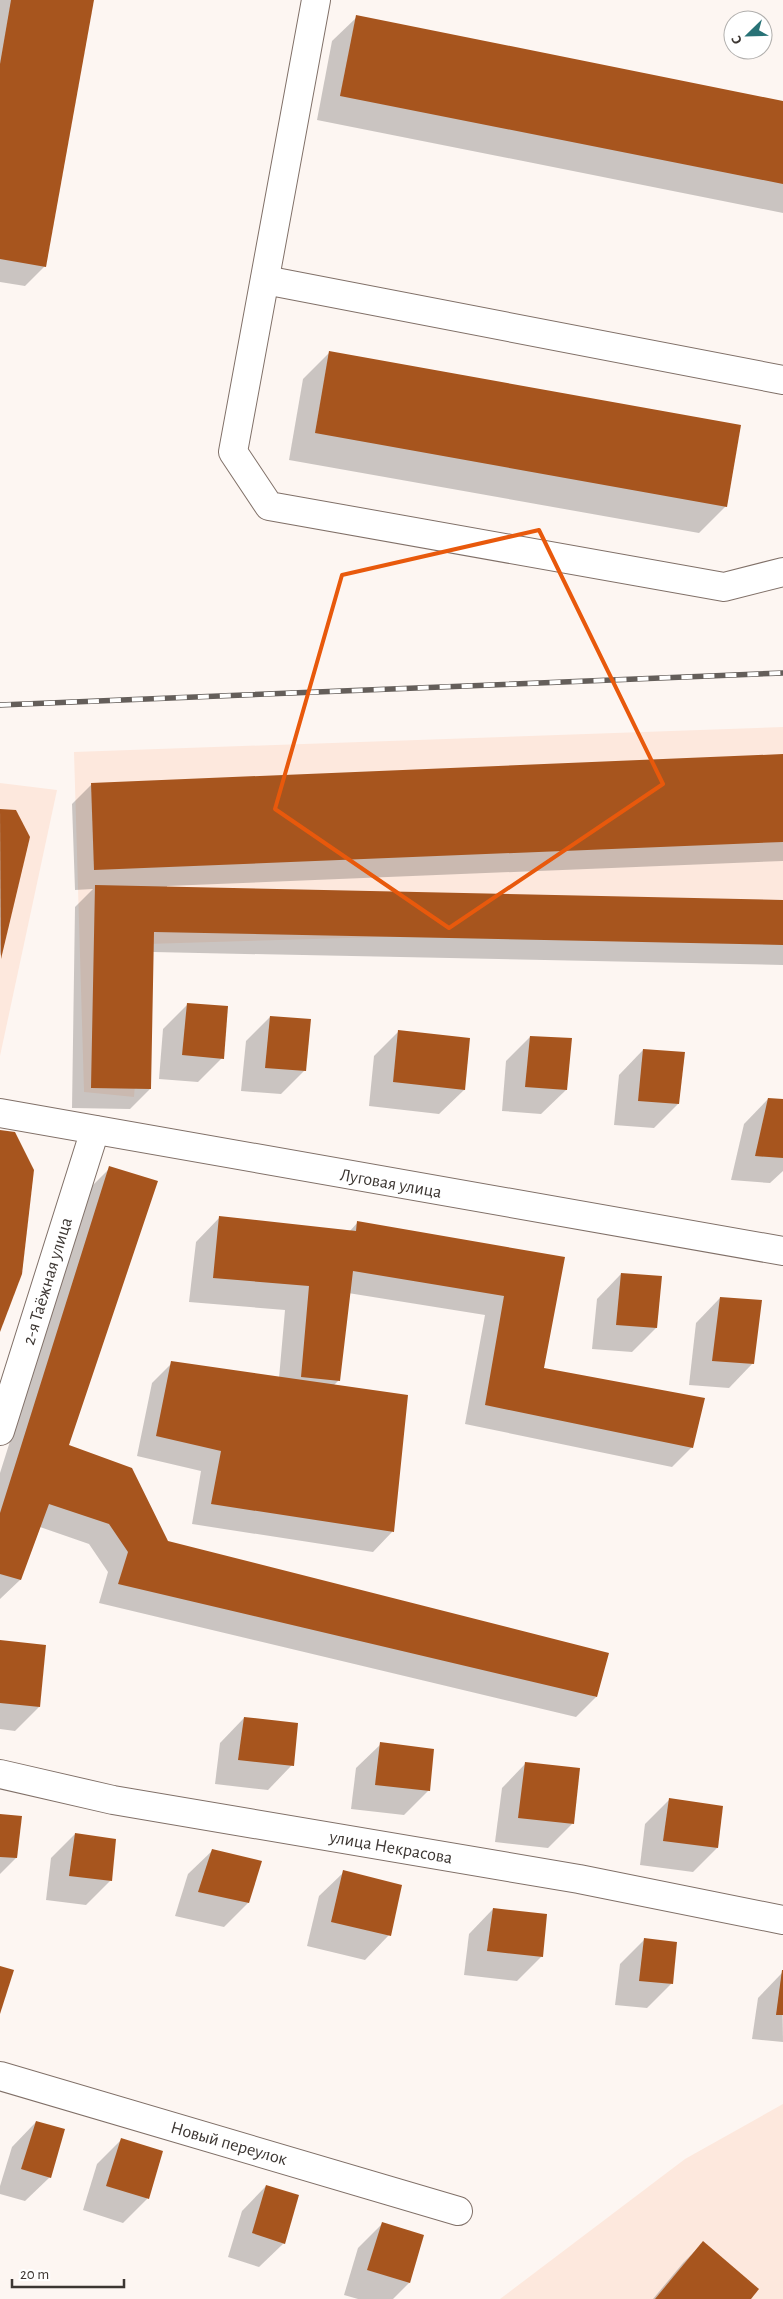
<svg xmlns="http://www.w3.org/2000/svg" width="783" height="2299" font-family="'Alegreya Sans',sans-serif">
<rect width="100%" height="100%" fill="#fdf6f2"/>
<g fill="#fde8dd">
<path d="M783 727V925L147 944 134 1097 84 1092 74 752Z"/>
<path d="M0 783 57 790 0 1056Z"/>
<path d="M783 2104V2299H500L685 2159Z"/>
</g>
<g fill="#0003">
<path d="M0 0H93L45 266 25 286 0 282Z"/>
<path d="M357 17 783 102V213L317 120 332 41Z"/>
<path d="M330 352 726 506 699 533 289 460 303 379Z"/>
<path d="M783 756V861L167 886V888L783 901V965L153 952 150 1089 130 1109 72 1108 75 907 93 889 75 890 72 804 92 784Z"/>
<path d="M0 810 15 811 29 837 0 956Z"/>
<path d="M187 1005 222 1058 198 1082 159 1079 163 1029Z"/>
<path d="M270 1017 305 1070 281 1094 241 1091 246 1041Z"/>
<path d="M398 1032 468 1039 464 1090 439 1114 369 1106 374 1056Z"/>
<path d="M530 1037 566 1090 541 1114 502 1111 506 1061Z"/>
<path d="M643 1050 678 1104 654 1128 614 1125 619 1075Z"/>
<path d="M768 1099 783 1100V1171L770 1183 731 1180 744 1124Z"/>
<path d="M110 1168 67 1446 167 1542 596 1697 576 1717 99 1603 108 1572 89 1544 40 1527 20 1580 0 1599V1473L90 1188Z"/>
<path d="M220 1217 349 1232 358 1222 564 1258 542 1369 692 1447 672 1467 465 1424 485 1315 348 1293 338 1381 334 1385 407 1396 392 1532 373 1552 192 1524 201 1471 137 1456 152 1383 172 1363 279 1378 285 1310 189 1302 196 1242Z"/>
<path d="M621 1274 656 1328 632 1352 592 1349 597 1299Z"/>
<path d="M720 1298 753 1363 729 1388 689 1385 696 1323Z"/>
<path d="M0 1641 39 1707 15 1731 0 1729Z"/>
<path d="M244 1718 292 1765 268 1790 215 1784 220 1743Z"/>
<path d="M381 1744 429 1790 404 1815 351 1809 356 1768Z"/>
<path d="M526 1763 572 1824 548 1848 495 1842 502 1788Z"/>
<path d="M669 1800 717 1848 693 1872 640 1865 645 1824Z"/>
<path d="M0 1815 16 1858 0 1874Z"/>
<path d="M75 1834 111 1880 86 1905 46 1900 51 1858Z"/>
<path d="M213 1850 248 1903 224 1927 175 1916 188 1874Z"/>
<path d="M344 1872 389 1935 365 1960 307 1946 319 1896Z"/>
<path d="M493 1909 542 1956 517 1981 464 1975 469 1934Z"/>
<path d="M645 1939 671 1984 647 2008 615 2005 620 1964Z"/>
<path d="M782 1973 783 2042 752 2039 758 1998Z"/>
<path d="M36 2122 50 2177 25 2201 0 2194V2186L12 2147Z"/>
<path d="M121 2140 162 2152 147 2199 123 2223 83 2210 97 2164Z"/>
<path d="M266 2186 284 2243 259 2267 228 2257 242 2211Z"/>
<path d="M382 2224 422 2236 409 2283 393 2299H358L344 2295 358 2248Z"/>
<path d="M703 2243 749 2299H653L683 2263Z"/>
</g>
<g fill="#a7551e">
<path d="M11 0H94L46 267 0 259V64Z"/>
<path d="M356 15 783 101V184L340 96Z"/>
<path d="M329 351 741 425 727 507 315 433Z"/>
<path d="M783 754V842L94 870 91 783Z"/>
<path d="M0 809 16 810 30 837 1 959Z"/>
<path d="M95 885 783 900V945L154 932 151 1089 91 1088Z"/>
<path d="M187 1003 228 1006 224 1059 182 1055Z"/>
<path d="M270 1016 311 1019 306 1071 265 1068Z"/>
<path d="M398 1030 470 1038 465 1090 393 1082Z"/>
<path d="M530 1036 572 1038 567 1090 525 1087Z"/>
<path d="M643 1049 685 1052 679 1104 638 1101Z"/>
<path d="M768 1098 783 1099V1158L755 1156Z"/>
<path d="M0 1130 15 1132 34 1170 22 1274 0 1332Z"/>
<path d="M109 1166 158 1181 69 1445 132 1468 168 1541 609 1653 597 1697 118 1584 128 1552 109 1524 49 1504 21 1580 0 1574V1513Z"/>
<path d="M219 1216 356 1231 357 1221 565 1257 544 1368 705 1398 693 1448 485 1405 504 1296 353 1271 340 1381 301 1377 309 1286 213 1278Z"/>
<path d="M621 1273 662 1276 657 1328 616 1325Z"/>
<path d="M720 1297 762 1300 754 1364 712 1361Z"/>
<path d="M171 1361 408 1395 394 1532 211 1504 221 1451 156 1436Z"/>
<path d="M0 1640 46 1645 40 1707 0 1703Z"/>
<path d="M244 1717 298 1723 294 1766 238 1760Z"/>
<path d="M380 1742 434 1749 430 1791 375 1785Z"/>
<path d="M525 1762 580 1768 574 1824 518 1818Z"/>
<path d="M669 1798 723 1806 718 1848 663 1841Z"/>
<path d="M0 1814 22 1816 17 1858 0 1857Z"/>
<path d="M75 1833 116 1839 112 1881 69 1876Z"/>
<path d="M212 1849 262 1861 249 1903 198 1892Z"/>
<path d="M343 1870 402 1885 391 1936 331 1922Z"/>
<path d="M493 1908 547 1914 543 1957 487 1951Z"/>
<path d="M644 1938 677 1942 673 1984 639 1981Z"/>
<path d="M0 1966 14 1970 0 2014Z"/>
<path d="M782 1970H783V2015H776Z"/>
<path d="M36 2121 65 2129 51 2178 21 2169Z"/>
<path d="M121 2138 163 2151 149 2199 106 2186Z"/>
<path d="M266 2185 299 2195 285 2244 252 2233Z"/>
<path d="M382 2222 424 2235 410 2283 367 2270Z"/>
<path d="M703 2241 759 2289 751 2299H655Z"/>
</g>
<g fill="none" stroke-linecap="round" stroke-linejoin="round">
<g stroke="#807068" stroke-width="30">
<g id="minor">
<path d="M316 0 233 452 269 506 724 587 783 572"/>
<path d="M265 280 783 380"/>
<path d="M0 1113 783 1251"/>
<path d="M0 1431 95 1130"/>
<path d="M0 1774 113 1800 579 1879 783 1920"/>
<path d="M0 2076 458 2211"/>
</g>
</g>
<use href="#minor" stroke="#fff" stroke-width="28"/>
<g stroke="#645e5a" stroke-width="5.5">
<path id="rail" d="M0 705 783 673"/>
</g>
<use href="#rail" stroke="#fff" stroke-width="4" stroke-dasharray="11" stroke-linecap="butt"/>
</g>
<path fill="none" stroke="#e8590c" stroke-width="4" stroke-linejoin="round" d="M539 530 663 784 449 928 275 809 342 575Z"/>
<g text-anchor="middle" stroke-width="5" stroke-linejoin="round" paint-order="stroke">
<g font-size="18" fill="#3c3632" stroke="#fff">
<text transform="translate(391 1183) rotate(10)" y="6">Луговая улица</text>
<text transform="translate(47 1281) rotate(-73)" y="6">2-я Таёжная улица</text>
<text transform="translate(391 1847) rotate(10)" y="6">улица Некрасова</text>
<text transform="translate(229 2143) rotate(16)" y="6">Новый переулок</text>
</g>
</g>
<g transform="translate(748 35) rotate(247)"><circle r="24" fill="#ffffff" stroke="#b1afad"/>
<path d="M0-4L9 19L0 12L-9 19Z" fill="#287276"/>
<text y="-8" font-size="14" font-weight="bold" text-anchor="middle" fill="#3c3632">С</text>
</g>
<path d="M12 2279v8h112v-8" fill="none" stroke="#3c3632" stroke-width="2.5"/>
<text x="20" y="2279" font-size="15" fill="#3c3632" stroke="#ffffff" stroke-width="4" paint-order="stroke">20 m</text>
</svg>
